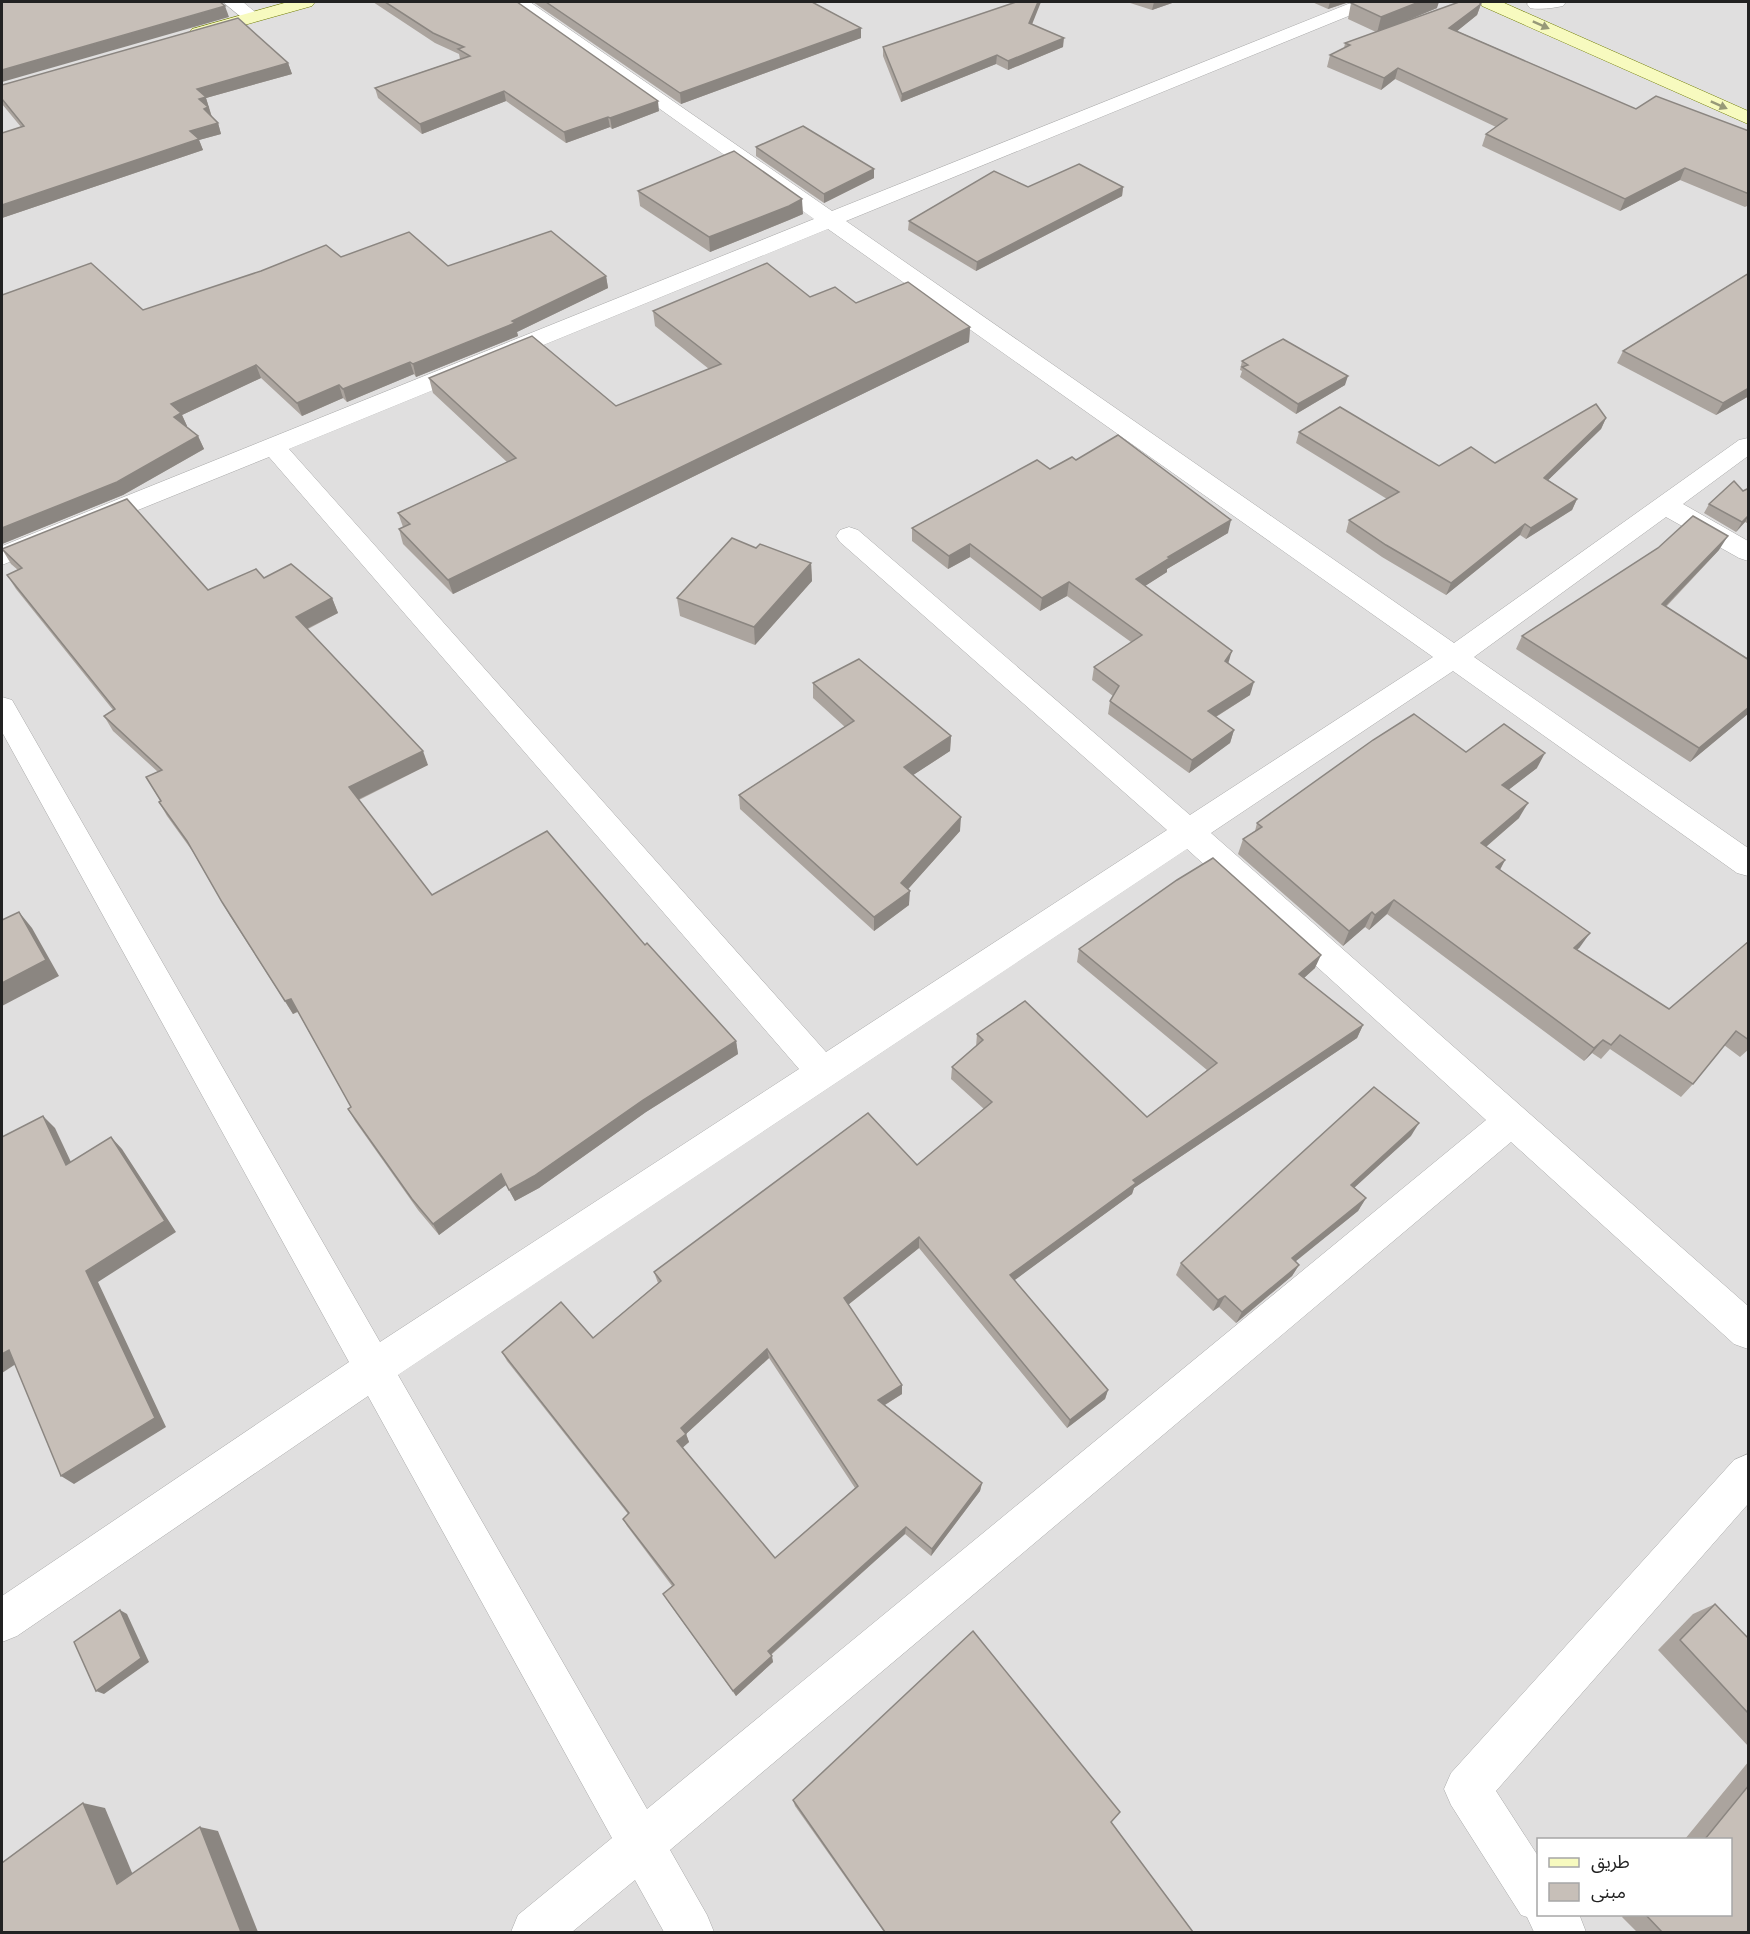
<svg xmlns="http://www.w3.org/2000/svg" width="1750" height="1934" font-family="Mulish,'Noto Sans Arabic',sans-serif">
<rect width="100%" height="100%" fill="#f2efe9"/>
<path fill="#e0dfdf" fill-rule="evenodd" d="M2 2H1748V1932H2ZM1538 1840H1730V1914H1538Z"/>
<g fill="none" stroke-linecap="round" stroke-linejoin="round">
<g stroke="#a9a9a9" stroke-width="1">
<g id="street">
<path d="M223 2H243L261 17 258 21H246Z"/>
<path d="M510 2H530L832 211 1353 2H1376L1373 6 846 221 1454 643 1739 440 1748 438V456L1683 504 1748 541V561L1739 558 1666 517 1474 657 1748 848V876L1737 873 1453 671 1211 833 1748 1306V1349L1734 1344 1511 1142 670 1850 707 1915 714 1932H664L635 1880 572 1932H511L518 1915 612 1838 368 1396 17 1636 2 1642V1596L349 1362 2 732V697L12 700 380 1342 799 1069 269 457 2 565V546L814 219ZM828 229 1433 657 1190 815 858 530 849 527 840 530 836 536 840 542 1167 830 826 1052 289 449ZM1187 849 1486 1120 647 1809 398 1375Z"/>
<path d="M1529 2H1566L1563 6C1553 8 1540 10 1530 8L1527 4Z"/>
<path d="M1748 1454V1504L1496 1791 1538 1856V1914H1579L1586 1932H1534L1527 1917 1521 1915 1451 1805 1444 1789 1451 1773 1734 1460Z"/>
</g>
</g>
<g stroke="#707d05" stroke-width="1">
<g id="secondary">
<path d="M288 2H315L312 6 198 38 192 37 189 33 192 29Z"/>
<path d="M1479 2H1502L1748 111V124L1482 6Z"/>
</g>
</g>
<use href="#street" fill="#fff" fill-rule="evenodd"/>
<use href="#secondary" fill="#f7fabf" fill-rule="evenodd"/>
</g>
<g fill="#aba49e" fill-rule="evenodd">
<path d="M373 2H517L659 111 612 129 610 127 566 143 506 101 422 134 378 98 375 88 460 59 459 54 435 43Z"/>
<path d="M533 2H812L861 28V38L681 104Z"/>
<path d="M1127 2H1175L1152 10Z"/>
<path d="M1312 2H1349L1328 9Z"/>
<path d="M1351 3 1437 8 1401 23 1481 4 1477 15 1457 31 1636 109 1749 131V205L1745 207 1680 180 1620 211 1482 146 1486 134 1496 127 1395 79 1381 90 1327 67 1330 55 1344 48 1345 43 1376 32 1348 19Z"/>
<path d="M1032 24 1063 47 1008 70 996 64 901 102 883 56V47Z"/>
<path d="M288 63 292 74 206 98 212 117 218 123 221 134 199 140 203 150 2 218V133L21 127 2 104V85Z"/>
<path d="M756 147 874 178 824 203 756 156Z"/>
<path d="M1028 187H1123L1122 196 976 271 908 230 909 221Z"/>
<path d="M638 191 803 214 789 220 710 252 640 206Z"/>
<path d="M341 257 448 266 606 276 608 288 517 332 518 336 416 377 414 374 347 402 343 398 302 416 261 378 182 415 187 426H186L198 436 204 449 123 495 2 544V295L143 310Z"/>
<path d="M1749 273V396L1716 415 1617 363 1623 351Z"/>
<path d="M810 297 856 303 970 327 969 342 453 594 403 544 399 529 403 527 398 513 507 462 433 393 429 378 616 406 709 369 655 326 653 311Z"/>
<path d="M1242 361 1345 385 1296 414 1240 377 1242 371 1240 370Z"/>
<path d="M1606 418 1601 429 1548 480 1577 499 1572 510 1526 539 1520 535 1446 595 1382 557 1346 532 1349 520 1387 499 1296 443 1299 432 1439 466 1495 463Z"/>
<path d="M1076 460 1228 533 1167 569V572L1145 586 1229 663 1250 695 1216 717 1234 730 1230 743 1189 773 1108 714 1110 701 1113 696 1092 680 1094 667 1131 642 1067 596 1040 611 970 557 948 569 912 541V528L1050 469Z"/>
<path d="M1749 488V524L1745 522 1736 532 1704 513 1709 504 1743 491Z"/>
<path d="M756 548 811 563 812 581 755 645 680 616 677 598Z"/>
<path d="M2 549 208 590 264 578 332 598 338 613 308 629 428 765 359 800 432 895 645 945 736 1041 738 1054 646 1112 539 1188 515 1201 506 1185 439 1235 418 1210 355 1121 348 1109 351 1107 298 1012 293 1014 230 916 193 852 167 816 159 802H161L146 777 158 772 113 731 104 716 113 710 16 589 7 575 18 570 11 564Z"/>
<path d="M1719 550 1666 607 1749 659V713L1690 762 1516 649 1522 636Z"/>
<path d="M813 683 951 736 950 751 913 775 960 831 908 889 909 905 874 931 740 809 739 795 845 727 813 698Z"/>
<path d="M1466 752 1537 768 1508 790 1519 818 1486 847 1505 860 1500 870 1580 947 1577 950 1669 1009 1749 941V1049L1740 1057 1724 1045 1693 1084 1681 1097 1610 1049 1601 1059 1592 1053 1584 1061 1387 914 1369 930 1365 927 1343 946 1238 854 1243 839 1255 831 1257 823Z"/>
<path d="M1079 949 1315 968 1304 978 1363 1025 1357 1038 1134 1188 1132 1194 1014 1280 1108 1390 1105 1399 1067 1428 919 1248 848 1305 902 1394 885 1405 982 1483 980 1491 931 1556 905 1534 771 1655 773 1662 736 1696 667 1600 663 1594 672 1586 627 1526 623 1519 628 1514 507 1361 502 1352 593 1338 658 1283 654 1272 917 1165 984 1109 951 1079 952 1067 976 1047 977 1034 1147 1117 1207 1070 1077 962ZM769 1358 855 1488 775 1558 682 1448 689 1442 686 1434Z"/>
<path d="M1411 1136 1354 1188 1366 1198 1358 1211 1295 1261 1299 1265 1292 1276 1236 1323 1219 1307 1213 1311 1176 1275 1181 1263Z"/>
<path d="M1715 1604 1749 1639V1747L1658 1650 1693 1614Z"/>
<path d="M1749 1761V1932H1637L1622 1917 1624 1914H1731V1839H1685Z"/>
<path d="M793 1800 1111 1822 1193 1932H884L795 1806Z"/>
</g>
<g fill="#8b8681">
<path d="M1038 2H1041L1029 32V23Z"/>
<path d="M1154 2H1175L1152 10Z"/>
<path d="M1330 2H1349L1328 9Z"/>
<path d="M1419 2H1439L1437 8 1377 33 1381 17Z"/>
<path d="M1481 4 1477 15 1446 40 1449 28Z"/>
<path d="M225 6 229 17 2 82V70Z"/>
<path d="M861 28V38L681 104 680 93Z"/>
<path d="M1064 38 1063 47 1008 70V61Z"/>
<path d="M997 55 996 64 901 102 902 94Z"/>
<path d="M288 63 292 74 206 98 212 118 208 120 199 99 197 89Z"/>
<path d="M1398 68 1395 79 1381 90 1384 78Z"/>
<path d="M504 91 506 101 422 134 420 124Z"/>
<path d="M658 101 659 111 612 129 610 118Z"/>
<path d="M608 117 610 127 566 143 564 132Z"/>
<path d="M218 123 221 134 199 140 203 150 2 218V205L190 131Z"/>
<path d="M1685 168 1680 180 1620 211 1625 199Z"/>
<path d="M874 169V178L824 203V194Z"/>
<path d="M1123 187 1122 196 976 271 977 262Z"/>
<path d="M802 199 803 214 789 220 710 252 709 237Z"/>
<path d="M606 276 608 288 517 332 518 336 416 377 413 364 512 321Z"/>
<path d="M970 327 969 342 453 594 448 580Z"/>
<path d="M410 362 414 374 347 402 343 389Z"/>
<path d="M256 365 261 378 182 415 187 426 180 429 174 417 171 404Z"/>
<path d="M1348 376 1345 385 1296 414 1298 404Z"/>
<path d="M339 385 343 398 302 416 297 403Z"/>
<path d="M1749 388V396L1716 415 1723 403Z"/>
<path d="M1606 418 1601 429 1539 489 1544 478Z"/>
<path d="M198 436 204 449 123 495 2 544V528Z"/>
<path d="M1577 499 1572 510 1526 539 1531 528Z"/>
<path d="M1749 515 1745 522 1736 532 1742 522Z"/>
<path d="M1231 520 1228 533 1167 569V572L1134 593 1136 579 1168 557Z"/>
<path d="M1525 524 1520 535 1446 595 1451 583Z"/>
<path d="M1728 536 1719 550 1654 618 1662 604Z"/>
<path d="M970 544V557L948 569 949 556Z"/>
<path d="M811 563 812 581 755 645 754 627Z"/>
<path d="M1069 582 1067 596 1040 611 1042 598Z"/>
<path d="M332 598 338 613 302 631 296 617Z"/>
<path d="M1232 651 1228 664 1225 661Z"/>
<path d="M1254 682 1250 695 1204 724 1208 711Z"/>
<path d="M1749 707V713L1690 762 1699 748Z"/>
<path d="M1234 730 1230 743 1189 773 1192 760Z"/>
<path d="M951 736 950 751 904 781V767Z"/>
<path d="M423 751 428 765 355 801 349 787Z"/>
<path d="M1545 753 1537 768 1494 801 1502 785Z"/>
<path d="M1528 803 1519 818 1473 858 1481 843Z"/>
<path d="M961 817 960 831 901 897V883Z"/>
<path d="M1505 860 1497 875 1496 867Z"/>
<path d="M910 891 909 905 874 931V917Z"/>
<path d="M1394 900 1387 914 1369 930 1375 915Z"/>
<path d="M19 912 32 928 59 976 2 1006V983Z"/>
<path d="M1372 912 1365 927 1343 946 1349 931Z"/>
<path d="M1590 933 1580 947 1564 962 1574 948Z"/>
<path d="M1321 955 1315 968 1294 987 1299 974Z"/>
<path d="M291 999 298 1011 293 1014 285 1001Z"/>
<path d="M1363 1025 1357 1038 1134 1188 1132 1194 1008 1285 1010 1275 1133 1180Z"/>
<path d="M1603 1040 1592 1053 1584 1061 1594 1048Z"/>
<path d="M736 1041 738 1054 646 1112 539 1188 515 1201 509 1190 643 1100Z"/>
<path d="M43 1116 55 1128 78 1177 66 1165Z"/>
<path d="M1419 1123 1411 1136 1344 1197 1351 1185Z"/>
<path d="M111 1137 122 1149 176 1232 98 1282 166 1427 74 1484 61 1476 86 1271Z"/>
<path d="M501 1174 506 1185 439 1235 433 1224Z"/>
<path d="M1366 1198 1358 1211 1285 1270 1292 1258Z"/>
<path d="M919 1237V1248L844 1308V1298Z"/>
<path d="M1299 1265 1292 1276 1236 1323 1242 1312Z"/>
<path d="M1225 1296 1219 1307 1213 1311 1218 1300Z"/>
<path d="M767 1349 769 1358 686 1434 689 1442 680 1450 677 1441 681 1428Z"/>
<path d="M9 1350 22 1360 2 1373V1354Z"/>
<path d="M902 1385V1394L878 1409V1400Z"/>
<path d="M1108 1390 1105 1399 1067 1428 1070 1420Z"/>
<path d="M982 1483 980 1491 931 1556 932 1549Z"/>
<path d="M906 1527 905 1534 769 1656 768 1651Z"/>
<path d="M120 1610 127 1614 149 1662 104 1694 96 1691Z"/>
<path d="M772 1656 773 1662 736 1696 733 1691Z"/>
<path d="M83 1803 105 1808 138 1887 117 1884Z"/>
<path d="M200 1827 218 1831 258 1932H241Z"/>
</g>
<g fill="#c7bfb8" stroke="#8b8681" stroke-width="1.5" fill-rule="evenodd">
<path d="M2 2H220L225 6 2 70Z"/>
<path d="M385 2H517L658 101 610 118 608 117 564 132 504 91 420 124 375 88 470 56 458 49 464 47 433 33Z"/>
<path d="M546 2H812L861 28 680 93Z"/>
<path d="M1016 2H1038L1029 23 1064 38 1008 61 997 55 902 94 883 47Z"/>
<path d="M1356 2H1419L1381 17 1351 3Z"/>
<path d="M1459 2H1479L1481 4 1449 28 1636 109 1656 96 1749 131V194L1685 168 1625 199 1486 134 1507 119 1398 68 1384 78 1330 55 1350 45 1345 43Z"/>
<path d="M238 18 288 63 197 89 206 97 199 99 208 107 204 109 218 123 190 131 199 139 2 205V133L24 126 2 99V85Z"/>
<path d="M803 126 874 169 824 194 756 147Z"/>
<path d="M734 151 802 199 789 206 709 237 638 191Z"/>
<path d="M1079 164 1123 187 977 262 909 221 994 171 1028 187Z"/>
<path d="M551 231 606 276 512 321 515 323 413 364 410 362 343 389 339 385 297 403 256 365 171 404 181 413 174 417 198 436 117 482 2 528V295L91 263 143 310 261 271 326 245 341 257 409 232 448 266Z"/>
<path d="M767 263 810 297 835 287 856 303 908 282 970 327 448 580 399 529 410 524 398 513 516 458 429 378 532 336 616 406 721 364 653 311Z"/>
<path d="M1749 273V388L1723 403 1623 351Z"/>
<path d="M1283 339 1348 376 1298 404 1242 367 1248 365 1242 361Z"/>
<path d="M1596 404 1606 418 1544 478 1577 499 1531 528 1525 524 1451 583 1386 545 1349 520 1399 492 1299 432 1340 407 1439 466 1471 447 1495 463Z"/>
<path d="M1118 435 1231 520 1168 557 1170 558 1136 579 1232 651 1225 661 1254 682 1208 711 1234 730 1192 760 1110 701 1119 686 1094 667 1142 635 1069 582 1042 598 970 544 949 556 912 528 1037 460 1050 469 1072 457 1076 460Z"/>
<path d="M1734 481 1743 491 1749 488V515L1742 522 1709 504Z"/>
<path d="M127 499 208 590 256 569 264 578 291 564 332 598 296 617 423 751 349 787 432 895 547 831 645 945 647 943 736 1041 643 1100 534 1176 509 1190 501 1174 433 1224 412 1199 348 1109 351 1107 291 999 285 1001 222 902 187 841 159 802 161 801 146 777 162 770 104 716 115 709 7 575 22 568 2 549Z"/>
<path d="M1693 516 1728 536 1662 604 1749 660V707L1699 748 1522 636 1658 548Z"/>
<path d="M732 538 756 548 760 544 811 563 754 627 677 598Z"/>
<path d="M859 659 951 736 904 767 961 817 901 883 910 891 874 917 739 795 854 721 813 683Z"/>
<path d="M1414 714 1466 752 1504 724 1545 753 1502 785 1528 803 1481 843 1505 860 1496 867 1590 933 1574 948 1669 1009 1749 941V1040L1736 1031 1693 1084 1620 1035 1611 1045 1603 1040 1594 1048 1394 900 1375 915 1372 912 1349 931 1243 839 1262 827 1257 823 1373 740Z"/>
<path d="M1213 858 1321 955 1299 974 1363 1025 1133 1180 1136 1183 1010 1275 1108 1390 1070 1420 919 1237 844 1298 902 1385 878 1400 982 1483 932 1549 906 1527 768 1651 772 1656 733 1691 663 1594 674 1585 623 1519 629 1513 502 1352 561 1302 593 1338 661 1281 654 1272 868 1113 917 1165 992 1102 952 1067 983 1040 977 1034 1025 1001 1147 1117 1217 1063 1079 949 1177 880ZM767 1349 858 1486 775 1558 677 1441 686 1434 681 1428Z"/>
<path d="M19 912 46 960 2 983V920Z"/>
<path d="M1374 1087 1419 1123 1351 1185 1366 1198 1292 1258 1299 1265 1242 1312 1225 1296 1218 1300 1181 1263Z"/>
<path d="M43 1116 66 1165 111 1137 165 1221 86 1271 155 1418 61 1476 9 1350 2 1354V1137Z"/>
<path d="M1715 1604 1749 1639V1714L1680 1640Z"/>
<path d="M120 1610 141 1658 96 1691 74 1642Z"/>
<path d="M973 1631 1120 1812 1111 1822 1193 1932H885L793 1800Z"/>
<path d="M1749 1785V1932H1662L1645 1914H1731V1839H1705Z"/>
<path d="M83 1803 117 1884 200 1827 241 1932H2V1863Z"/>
</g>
<defs><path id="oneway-solid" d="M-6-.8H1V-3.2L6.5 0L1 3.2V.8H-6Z" transform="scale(1.5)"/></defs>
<g fill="#979978">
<use href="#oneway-solid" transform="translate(1541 25) rotate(24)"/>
<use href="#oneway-solid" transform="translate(1719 105) rotate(24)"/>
</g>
<rect width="1750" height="1934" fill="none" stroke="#222222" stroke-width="6"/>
<rect x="1537" y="1838" width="195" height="78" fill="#ffffff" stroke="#a7a7a7" stroke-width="1.5"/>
<rect x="1549" y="1858" width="30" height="9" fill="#f7fabf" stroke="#a7a7a7" stroke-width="1.5"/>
<text x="1591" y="1868" font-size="18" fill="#222222">طريق</text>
<rect x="1549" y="1883" width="30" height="18" fill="#c7bfb8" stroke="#a7a7a7" stroke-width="1.5"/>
<text x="1591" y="1898" font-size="18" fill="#222222">مبنى</text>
</svg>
